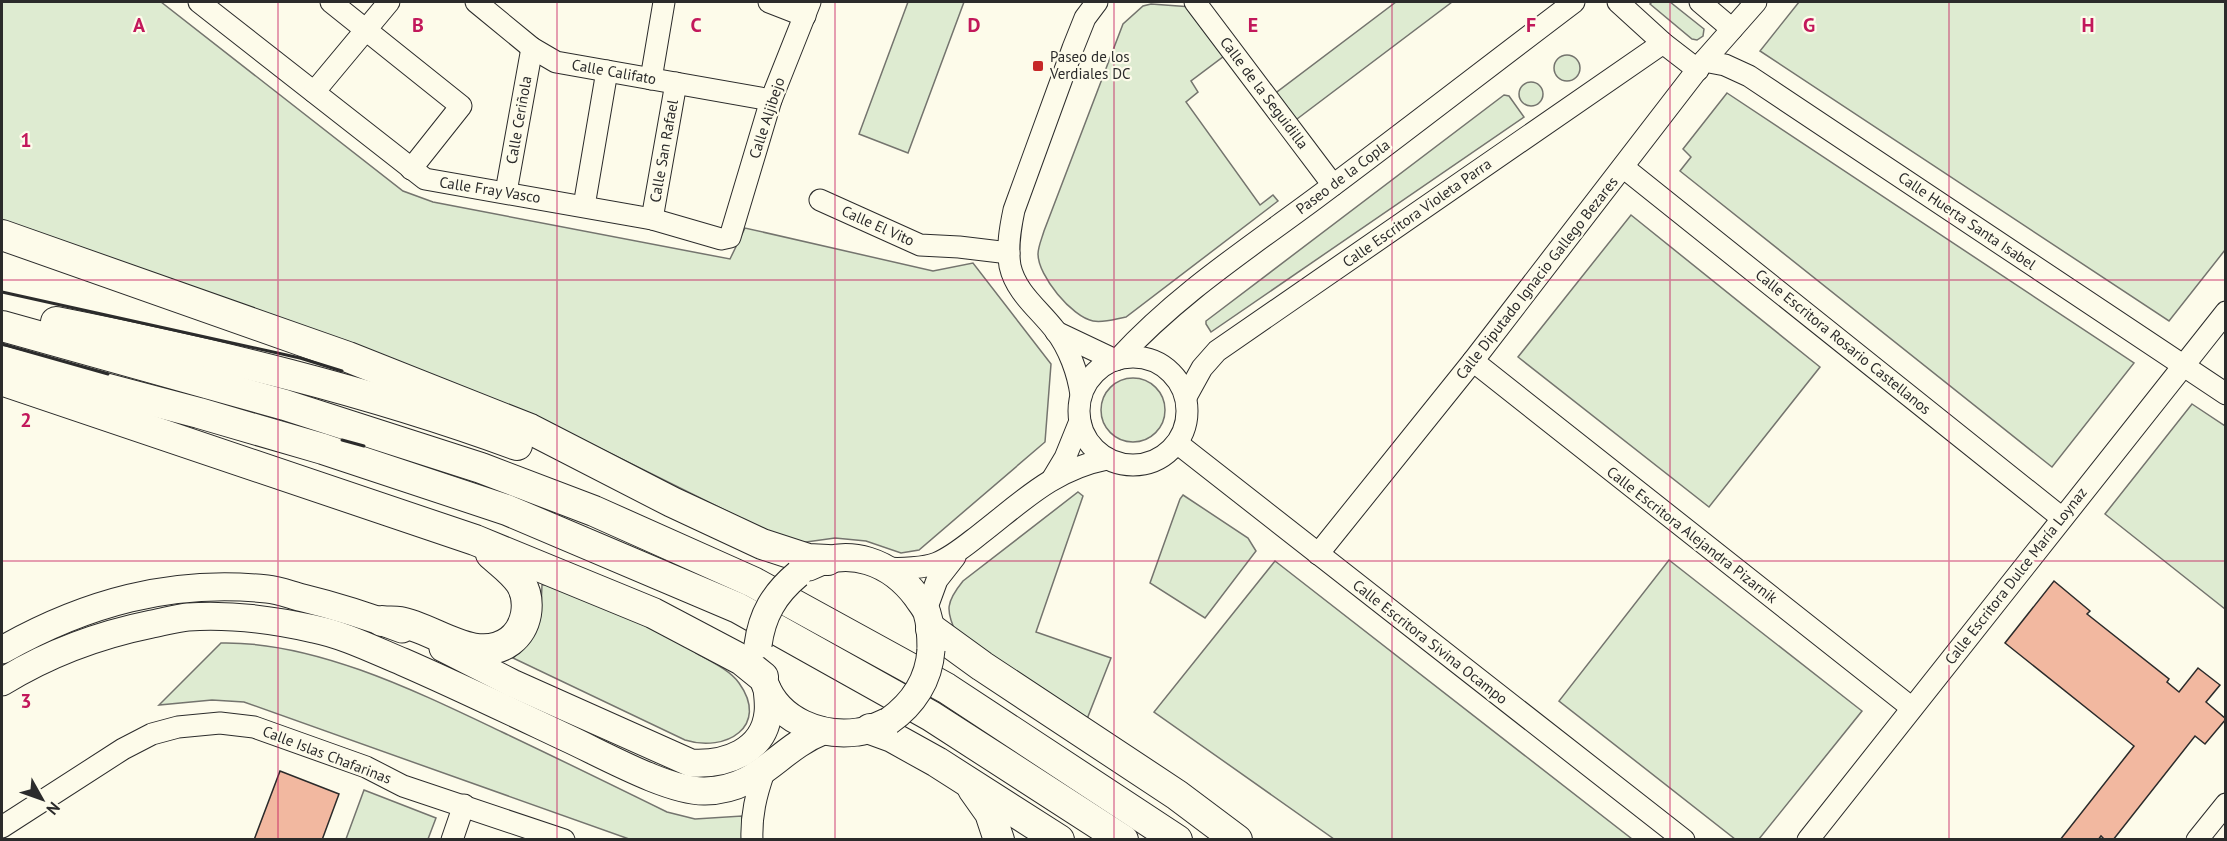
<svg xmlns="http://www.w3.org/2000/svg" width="2227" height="841" font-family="'PT Sans',sans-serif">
<rect width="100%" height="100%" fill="#fdfbea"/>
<g fill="#deebd1" stroke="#74746e" stroke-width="1.5">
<path d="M2 2H161L403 191 433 202 730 259 745 228 933 271 973 263 1051 364 1045 442 919 550 901 553 866 541 835 538 799 543 777 536 545 421 2 221Z"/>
<path d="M908 2H964L908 153 859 134Z"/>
<path d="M1396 2H1452L1293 122 1273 95Z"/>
<path d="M1652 2H1670L1704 29 1703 36 1697 40 1692 39 1650 4Z"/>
<path d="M1799 2H2225V250L2169 321 1760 51Z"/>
<path d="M1151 4 1192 7 1228 53 1191 81 1198 92 1186 102 1260 205 1273 195 1278 201 1126 317C1115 319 1104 323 1093 321 1072 317 1038 276 1038 254 1038 247 1042 238 1044 231L1123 24 1143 6Z"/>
<circle cx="1567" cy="68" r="13"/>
<circle cx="1531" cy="94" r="12"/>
<path d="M1727 93 2134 363 2052 467 1680 171 1691 157 1683 149Z"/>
<path d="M1504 95 1509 96 1524 117 1211 332 1206 324V321Z"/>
<path d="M1631 215 1820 367 1709 507 1518 357Z"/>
<circle cx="1133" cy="410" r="32"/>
<path d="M2192 404 2225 426V609L2105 514Z"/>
<path d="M1078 492 1083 496 1036 632 1111 658 1087 719 957 635C945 610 946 602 963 581Z"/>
<path d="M1183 495 1248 538 1256 551 1205 618 1150 583 1180 499Z"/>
<path d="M1669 560 1862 711 1759 839H1735L1559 701Z"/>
<path d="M1275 561 1632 839H1334L1154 712Z"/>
<path d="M551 584 698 649 696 653C710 661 730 670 739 683 770 726 726 753 685 740L513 658 525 646 541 608 542 585Z"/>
<path d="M221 643C315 641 418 692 502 732 557 758 612 785 667 812L695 819 742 816V839H629L244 702 212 700 159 705Z"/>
<path d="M364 790 436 818 428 839H346Z"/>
</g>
<g fill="#f2b8a0" stroke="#2b2b2b" stroke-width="1.5">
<path d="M2054 581 2090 611 2087 614 2169 679 2167 682 2179 692 2198 668 2220 685 2206 702 2226 719 2205 744 2195 736 2113 840H2105L2101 836 2098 840H2060L2134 746 2005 643Z"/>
<path d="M280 771 339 794 322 840H254Z"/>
</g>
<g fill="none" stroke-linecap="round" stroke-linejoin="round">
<g stroke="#2b2b2b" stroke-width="23">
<g id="minor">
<path d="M199 2 425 179 652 219 721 239 730 237 771 100 810 2"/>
<path d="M331 2 461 106 411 169"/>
<path d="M476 2 532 48 556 62 771 100"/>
<path d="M769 2 805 16"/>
<path d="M1195 2 1333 185"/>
<path d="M1618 2 1663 43 1698 70"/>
<path d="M1700 2 1732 29"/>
<path d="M1704 61 1725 65 1749 76 2226 394"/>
<path d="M651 79 664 2"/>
<path d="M314 92 389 2"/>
<path d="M1623 167 2062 518"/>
<path d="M506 192 532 48"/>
<path d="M820 200 920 245 959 247 1009 253"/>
<path d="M584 206 607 71"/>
<path d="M652 219 676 83"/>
<path d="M1056 332 1115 360"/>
<circle cx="1133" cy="411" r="54"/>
<path d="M1118 359C1178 294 1246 250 1316 198 1402 134 1488 67 1574 2"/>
<path d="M1473 361 1912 708"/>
<path d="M1081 395C1078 373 1069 348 1055 330 1039 309 1016 293 1010 266 1007 247 1010 229 1014 210L1073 48 1085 18 1097 2"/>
<path d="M1186 397 1202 368 1217 351 1663 43"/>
<path d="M1177 443 1684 840"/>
<path d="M1053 478 1065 458 1080 421"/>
<path d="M1318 554 1473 361 1704 61 1756 2"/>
<path d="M887 568C900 569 925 568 937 563 952 557 966 545 979 535 1022 502 1052 470 1107 459"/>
<path d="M926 610 937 580 955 557"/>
<path d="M2 827 123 749 152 734 178 727 220 723 254 727 366 767 403 786 564 840"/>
<path d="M452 840 464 805"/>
<path d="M752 840C751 815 756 795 764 772"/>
<path d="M1808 840 2226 312"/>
<path d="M2197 840 2226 804"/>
</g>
</g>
<g stroke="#2b2b2b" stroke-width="29">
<g id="major">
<path d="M809 567C849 546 891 562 917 597 920 602 925 607 927 613 931 625 931 637 931 650"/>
<path d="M443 648 512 683 691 763C725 765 764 752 768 713 769 705 768 697 767 689"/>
<path d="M2 650C85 603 171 579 267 589 279 590 291 595 303 598 336 606 370 617 402 629"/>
<path d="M2 682C49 653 98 635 152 624 164 622 176 618 188 617 229 614 274 620 314 629 344 635 374 650 403 662 458 686 512 712 567 738 602 754 669 792 705 791 760 790 777 749 823 731"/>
<path d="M765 684C779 721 821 737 858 732 869 731 879 725 889 721"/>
</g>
</g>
<g stroke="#2b2b2b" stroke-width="32">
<g id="highway">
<path d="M2 235 348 357 530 429 672 502 762 544 808 559 828 560"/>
<path d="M56 322C212 353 367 390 517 445"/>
<path d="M2 326 285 405 481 468 594 511 753 582 946 688 1177 840"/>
<path d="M2 361 199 413 323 449 507 510 738 608 931 716 1123 840"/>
<path d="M4 381 475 540 653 613 742 660 763 677"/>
<path d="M382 621C388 622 394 621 400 622 434 628 476 666 510 641 519 634 524 625 526 614 531 583 511 572 491 554"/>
<path d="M931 629 982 666 1177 795 1237 840"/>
<path d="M870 729 892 737 937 762 1059 840"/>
<path d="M973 789 990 813 999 840"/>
</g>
</g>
<use href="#minor" stroke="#fdfbea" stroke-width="21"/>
<use href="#major" stroke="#fdfbea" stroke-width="27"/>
<use href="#highway" stroke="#fdfbea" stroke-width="30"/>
<g stroke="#2b2b2b" stroke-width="29" stroke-linecap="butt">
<g id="major-bridge">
<path d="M758 645C762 615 774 594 798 574"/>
<path d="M889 721C913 704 929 680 931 650"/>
</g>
</g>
<use href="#major-bridge" stroke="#fdfbea" stroke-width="27"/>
<g stroke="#2b2b2b" stroke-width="3">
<path d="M2 292 300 358 342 371"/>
<path d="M2 344 108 374"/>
<path d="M342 440 364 446"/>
</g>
</g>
<path fill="none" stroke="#c2185b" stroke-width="1.5" stroke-opacity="0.55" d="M278 2V840M557 2V840M835 2V840M1114 2V840M1392 2V840M1670 2V840M1949 2V840M2 280H2226M2 561H2226"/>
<rect fill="#c62828" stroke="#fdfbea" stroke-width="2" x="1032" y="60" width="12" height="12" rx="3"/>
<g text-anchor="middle" stroke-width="4.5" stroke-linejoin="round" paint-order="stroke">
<g font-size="15" fill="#2b2b2b" stroke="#fdfbea" text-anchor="start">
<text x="1050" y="62">Paseo de los<tspan x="1050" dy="17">Verdiales DC</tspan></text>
</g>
<g font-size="15" fill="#2b2b2b" stroke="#fdfbea">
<text transform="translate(614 72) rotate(10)" y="5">Calle Califato</text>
<text transform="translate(1264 93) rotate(53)" y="5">Calle de la Seguidilla</text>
<text transform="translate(767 118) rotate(-72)" y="5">Calle Aljibejo</text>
<text transform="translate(519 120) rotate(-80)" y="5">Calle Ceriñola</text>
<text transform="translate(664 151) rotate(-80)" y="5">Calle San Rafael</text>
<text transform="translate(1343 177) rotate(-37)" y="5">Paseo de la Copla</text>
<text transform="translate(490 190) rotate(9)" y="5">Calle Fray Vasco</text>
<text transform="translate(1417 213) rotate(-35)" y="5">Calle Escritora Violeta Parra</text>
<text transform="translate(1967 221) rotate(34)" y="5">Calle Huerta Santa Isabel</text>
<text transform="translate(878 226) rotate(24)" y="5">Calle El Vito</text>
<text transform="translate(1537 278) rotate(-52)" y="5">Calle Diputado Ignacio Gallego Bezares</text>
<text transform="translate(1843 342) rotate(39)" y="5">Calle Escritora Rosario Castellanos</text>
<text transform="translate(1692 535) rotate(38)" y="5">Calle Escritora Alejandra Pizarnik</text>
<text transform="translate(2016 576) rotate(-52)" y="5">Calle Escritora Dulce María Loynaz</text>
<text transform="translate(1430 642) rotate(38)" y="5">Calle Escritora Sivina Ocampo</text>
<text transform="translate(327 755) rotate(21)" y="5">Calle Islas Chafarinas</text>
</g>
</g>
<g font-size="20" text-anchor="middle" font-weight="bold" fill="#c2185b" stroke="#fdfbea" stroke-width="4.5" stroke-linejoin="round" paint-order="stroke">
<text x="139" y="32">A</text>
<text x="418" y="32">B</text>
<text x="696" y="32">C</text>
<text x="974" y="32">D</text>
<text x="1253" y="32">E</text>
<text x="1531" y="32">F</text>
<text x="1809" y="32">G</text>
<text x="2088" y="32">H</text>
<text x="26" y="147">1</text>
<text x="26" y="427">2</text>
<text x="26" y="708">3</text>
</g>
<rect width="2227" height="841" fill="none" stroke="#2b2b2b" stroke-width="6"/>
<g transform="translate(42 799) rotate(130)" stroke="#fdfbea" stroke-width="4.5" paint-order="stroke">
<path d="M0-4.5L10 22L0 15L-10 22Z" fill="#2b2b2b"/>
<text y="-9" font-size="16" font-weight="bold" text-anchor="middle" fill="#2b2b2b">N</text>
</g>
</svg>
